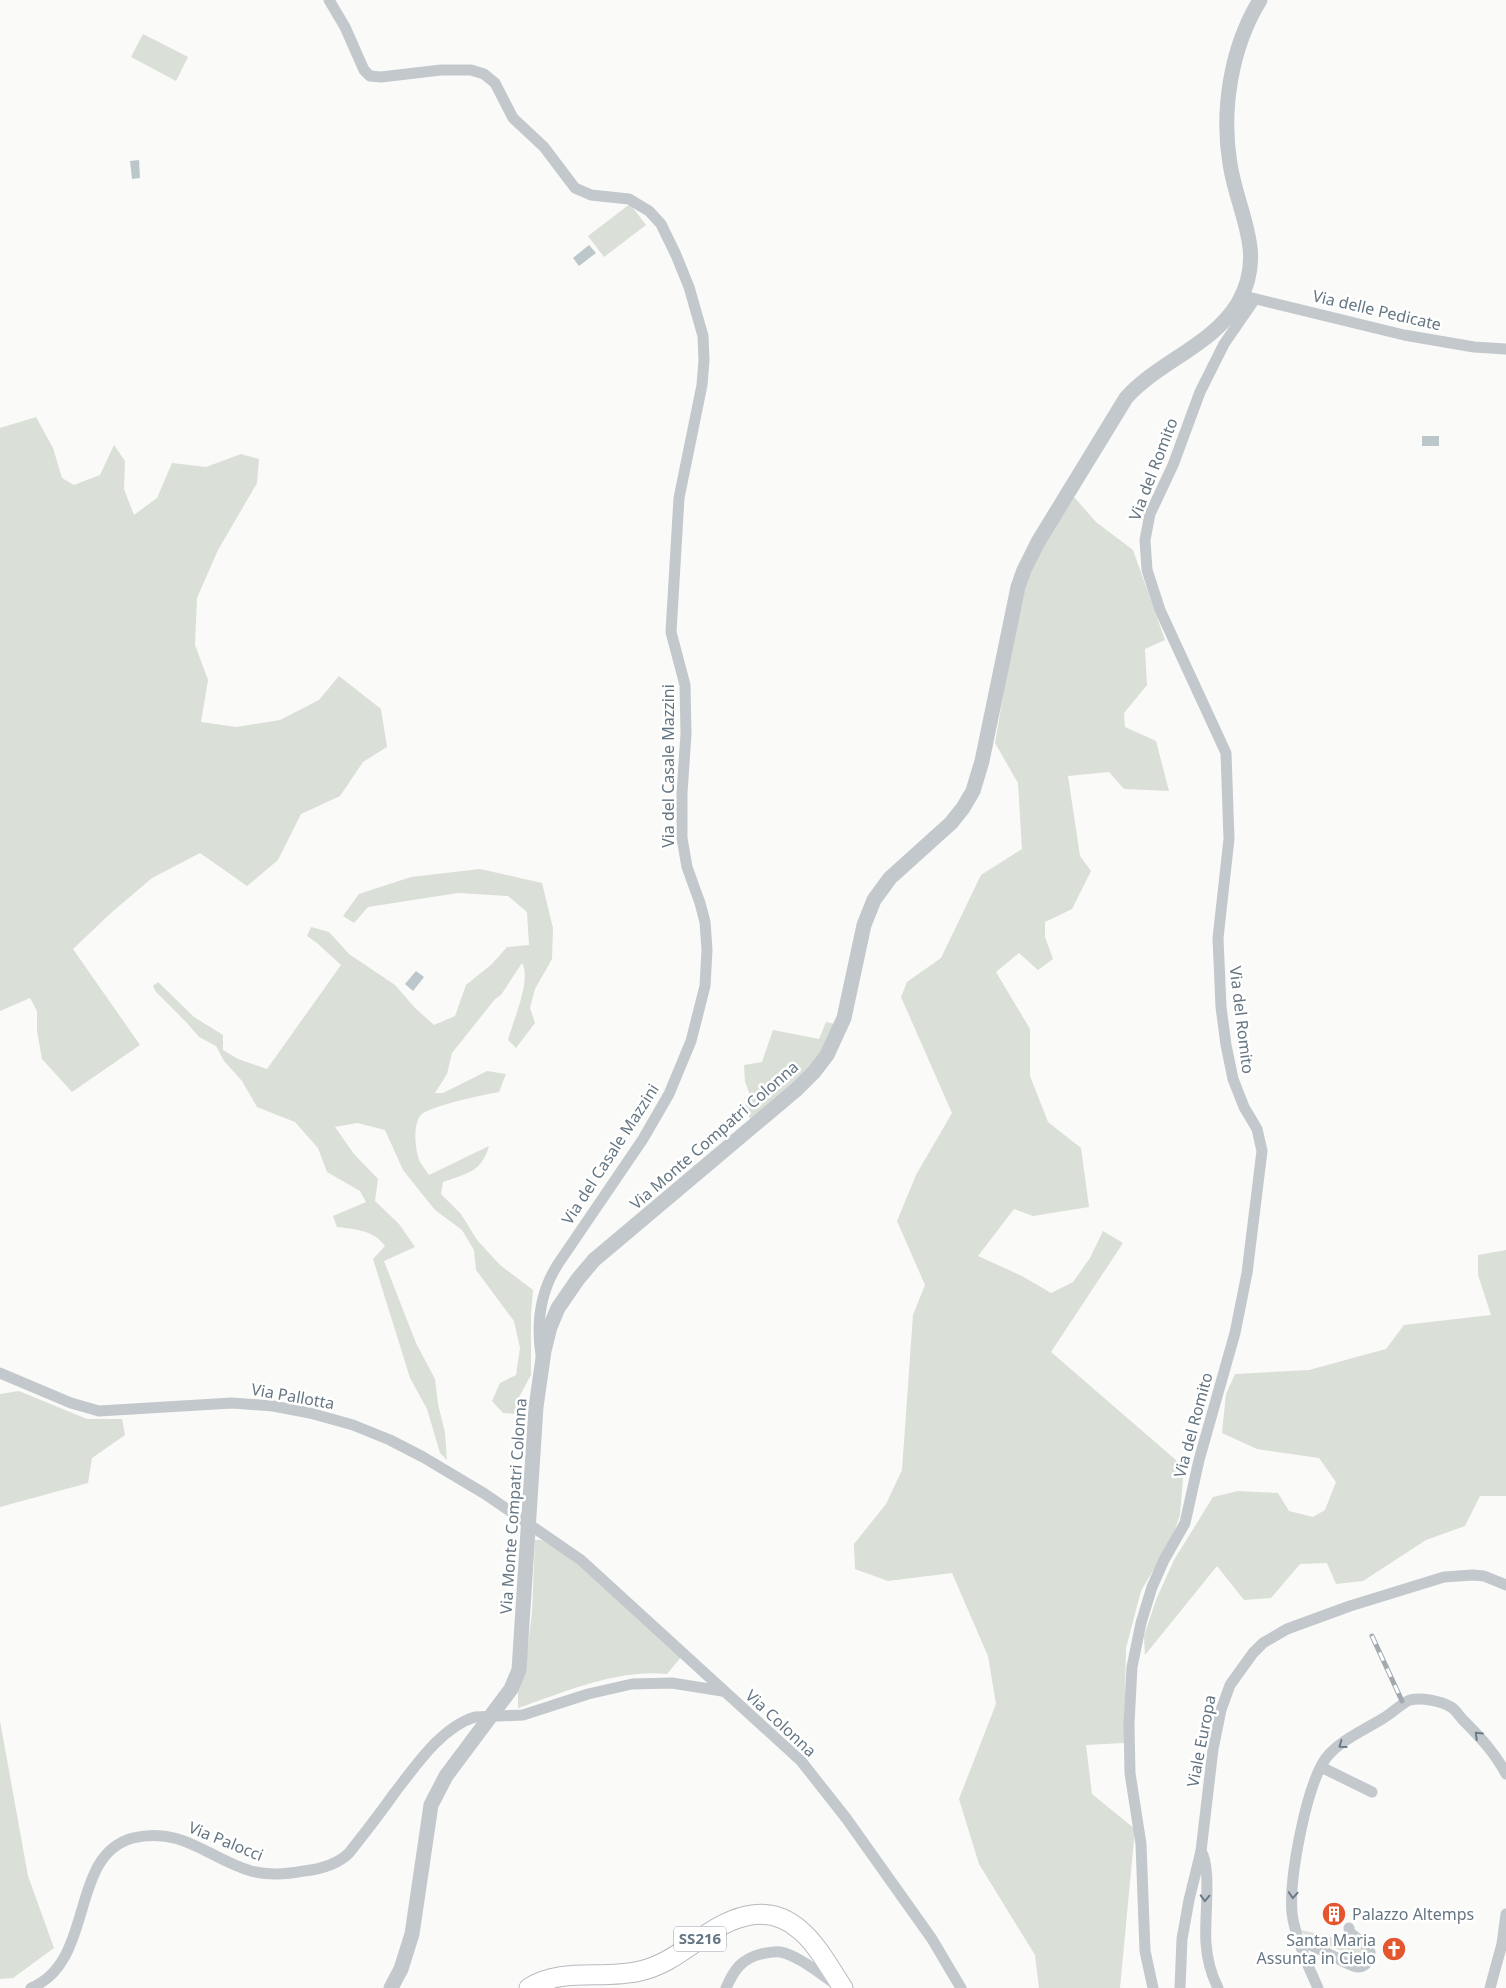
<svg xmlns="http://www.w3.org/2000/svg" width="1506" height="1988" font-family="'Noto Sans',sans-serif">
<rect width="100%" height="100%" fill="#fafaf8"/>
<g fill="#dadfd7">
<path d="M143 34 188 57 176 81 131 57Z"/>
<path d="M630 204 646 225 604 257 588 236Z"/>
<path d="M36 417 53 448 62 478 74 485 100 475 114 445 125 461 124 489 134 515 157 498 172 463 206 467 241 454 259 459 257 483 218 550 197 598 195 645 208 680 201 722 236 727 280 720 319 700 339 676 381 709 387 747 363 762 340 796 301 814 278 860 247 886 200 853 152 878 112 912 73 949 140 1045 72 1092 42 1059 37 1031V1011L30 998 0 1011V428Z"/>
<path d="M1074 497 1096 522 1133 550 1165 640 1145 649 1147 685 1124 713 1125 727 1156 741 1169 791 1124 789 1109 772 1068 776 1080 856 1091 871 1072 909 1045 922V937L1053 959 1038 970 1019 953 996 972 1030 1029V1076L1048 1122 1081 1148 1089 1207 1033 1216 1014 1209 978 1256 1022 1276 1051 1293 1073 1282 1090 1258 1103 1231 1123 1243 1051 1352 1184 1467 1180 1515 1171 1540 1141 1591 1126 1648 1124 1743 1086 1745 1092 1794 1135 1829 1120 1988H1039L1035 1955 979 1864 959 1799 996 1704 988 1656 952 1573 888 1581 855 1569 854 1544 886 1504 902 1470 913 1315 925 1285 897 1221 916 1175 952 1113 901 997 907 982 941 958 981 875 1022 849 1018 783 995 743 1016 621 1033 561Z"/>
<path d="M480 869 542 883 553 928 552 959 535 989 530 1008 535 1023 516 1048 508 1040C513 1021 532 979 522 963L501 995 495 999 452 1053 447 1074 435 1093H443L487 1071 506 1074 499 1092C483 1095 434 1105 422 1114 412 1122 415 1151 420 1162 423 1166 426 1171 429 1175L489 1146C481 1173 467 1173 443 1182L441 1194 461 1214 477 1240 500 1265 533 1290 531 1315V1375L517 1401 519 1414 503 1413 492 1401 500 1383 516 1375 520 1348 514 1321 476 1270 474 1250 462 1230 435 1210 403 1170 385 1130 357 1123 335 1127 354 1154 378 1179 375 1201 399 1224 415 1247 384 1261 416 1343 435 1379 438 1404 445 1433 447 1460 440 1453 427 1409 410 1378 373 1259 385 1246C374 1230 354 1229 337 1227L333 1216 366 1202 360 1191 327 1172 318 1148 295 1122 257 1107 242 1081 224 1061 216 1046 199 1037 187 1023 156 992 153 986 158 982 194 1017 223 1035V1050L238 1059 267 1069 341 965 317 943 307 936 311 927 329 932 349 954 395 985 415 1008 434 1025 455 1016 466 985 492 964 507 947 529 945 527 912 508 896 458 893 368 907 354 923 343 916 359 894 411 877Z"/>
<path d="M826 1022 835 1024C831 1033 827 1043 821 1052 804 1079 775 1099 750 1119L745 1106 750 1095 745 1082 744 1065 762 1062 773 1030 819 1039Z"/>
<path d="M1506 1250V1496H1480L1465 1526 1426 1540 1363 1581 1336 1584 1327 1563 1300 1564 1271 1598 1244 1600 1217 1566 1145 1655 1144 1636 1156 1600 1174 1560 1213 1497 1238 1491 1278 1493 1289 1511 1313 1517 1325 1510 1336 1482 1319 1458 1257 1449 1222 1433 1226 1394 1235 1374 1309 1370 1386 1349 1404 1325 1491 1315 1478 1275V1255Z"/>
<path d="M19 1391 87 1419H122L125 1435 92 1458 88 1483 0 1507V1394Z"/>
<path d="M535 1540H541L560 1549 593 1576 681 1657 667 1674C615 1669 566 1692 518 1708V1690L526 1663 532 1612Z"/>
<path d="M0 1721 28 1876 54 1948 13 1978 0 1979Z"/>
<path d="M1301 1930 1339 1939 1340 1935 1356 1940 1366 1950 1364 1960 1356 1959 1347 1953 1305 1936Z"/>
</g>
<g fill="#bbc7cb">
<path d="M139 160 140 178 132 179 130 161Z"/>
<path d="M589 245 596 253 579 266 573 258Z"/>
<rect x="1422" y="436" width="17" height="10"/>
<path d="M416 971 424 977 413 991 405 984Z"/>
</g>
<g fill="none" stroke-linecap="round" stroke-linejoin="round">
<g stroke="#b5babe" stroke-width="21">
<path id="primary" d="M529 1988C562 1967 603 1980 640 1971 663 1966 681 1952 700 1939 730 1917 767 1901 800 1930 817 1944 831 1970 843 1988"/>
</g>
<g stroke="#c3c8cc" stroke-width="11">
<path d="M329 0 345 27 364 70 370 76 381 77 441 70H471L484 74 495 83 513 118 544 147 575 188 591 195 629 199 649 211 661 224 676 255 689 287 703 336 704 360 702 385 679 498 671 632 685 685 686 734 682 793V838L687 867 700 903 705 922 707 950 705 986 691 1041 669 1094 643 1139 558 1264C540 1292 536 1322 541 1355"/>
<path d="M1248 297 1404 335 1474 347 1506 349"/>
<path d="M0 1373 71 1403 99 1411 232 1403 273 1406 310 1413 353 1425 390 1440 423 1457 485 1494 581 1560 801 1761 846 1818 932 1939 961 1988"/>
<path d="M1321 1767 1372 1792"/>
<path d="M1201 1851C1212 1867 1204 1921 1206 1943 1207 1959 1211 1974 1218 1988"/>
<path d="M1300 1942C1316 1944 1350 1968 1359 1967 1367 1966 1370 1959 1370 1952L1366 1945 1350 1933 1349 1928"/>
<path d="M31 1988C96 1961 68 1855 133 1838 183 1826 209 1859 251 1871 269 1876 286 1874 304 1871 321 1869 337 1865 349 1853 364 1834 379 1815 393 1795 414 1768 441 1727 475 1717L523 1715 588 1694 632 1684 672 1683 722 1691"/>
<path d="M726 1988C734 1970 741 1959 761 1954 767 1953 774 1951 780 1952 798 1955 823 1976 838 1986"/>
<path d="M1153 1988 1145 1951 1141 1844 1130 1773 1129 1724 1132 1667 1141 1623 1152 1587 1164 1560 1185 1523 1199 1460 1235 1333 1247 1273 1262 1151 1257 1129 1244 1107 1233 1079 1226 1045 1221 1007 1218 938 1229 839 1226 753 1160 610 1147 570 1145 540 1150 514 1173 465 1200 392 1224 344 1255 299"/>
<path d="M1180 1988 1182 1939 1189 1900 1201 1851 1213 1749 1221 1710 1230 1685 1253 1653 1263 1643 1287 1629 1350 1606 1444 1577 1473 1575 1484 1576 1506 1585"/>
<path d="M1318 1988C1309 1969 1294 1933 1292 1913 1289 1878 1306 1786 1326 1758 1339 1741 1364 1730 1382 1719 1390 1715 1403 1702 1410 1700 1421 1697 1441 1701 1451 1707 1456 1710 1460 1717 1464 1721 1481 1738 1495 1753 1506 1774"/>
<path d="M1490 1988 1502 1944 1506 1914"/>
</g>
<path stroke="#c3c8cc" stroke-width="15" d="M391 1988 401 1969 412 1934 431 1805 446 1776 511 1689 519 1670 536 1407 544 1351 550 1327 558 1308 578 1279 594 1260 797 1089 814 1072 827 1055 844 1018 864 925 874 900 890 878 951 823 963 808 973 791 982 761 1018 587 1024 570 1038 542 1126 398C1158 362 1213 345 1238 303 1267 253 1238 215 1230 164 1221 110 1231 47 1260 0"/>
<use href="#primary" stroke="#fff" stroke-width="19"/>
<g stroke="#a2aab0" stroke-width="5">
<path id="rail" d="M1372 1636 1402 1701"/>
</g>
<use href="#rail" stroke="#fff" stroke-width="3" stroke-dasharray="9" stroke-linecap="butt"/>
</g>
<defs><path id="oneway-chevron" d="M-2-3.5L2.5 0L-2 3.5" fill="none" stroke-width="1.6" stroke-linecap="round" stroke-linejoin="round" transform="scale(1.25)"/></defs>
<g stroke="#6a7a87">
<use href="#oneway-chevron" transform="translate(1478 1735) rotate(-136)"/>
<use href="#oneway-chevron" transform="translate(1342 1745) rotate(144)"/>
<use href="#oneway-chevron" transform="translate(1293 1895) rotate(94)"/>
<use href="#oneway-chevron" transform="translate(1205 1898) rotate(92)"/>
</g>
<defs>
<g id="building-disc" transform="scale(1.25)"><circle r="9.5" fill="#e4572e" stroke="#fff"/><path d="M-4-6H4V6H1V3H-1V6H-4ZM-2.5-4.3h1.7v1.8h-1.7ZM.8-4.3h1.7v1.8H.8ZM-2.5-1h1.7V.8h-1.7ZM.8-1h1.7V.8H.8Z" fill="#fff"/></g>
<g id="church-disc" transform="scale(1.25)"><circle r="9.5" fill="#e4572e" stroke="#fff"/><path d="M-1.2-6h2.4v3.5h3.3v2.4h-3.3V6h-2.4V-.1h-3.3v-2.4h3.3Z" fill="#fff"/></g>
</defs>
<g fill-rule="evenodd">
<use href="#building-disc" x="1334" y="1914"/>
<use href="#church-disc" x="1394" y="1949"/>
</g>
<g text-anchor="middle" stroke-width="5" stroke-linejoin="round" paint-order="stroke">
<rect fill="#fff" stroke="#939fa8" stroke-width="1" x="674" y="1926.5" width="52" height="25" rx="4"/>
<g font-size="15" font-weight="bold" fill="#657683">
<text x="700" y="1944">SS216</text>
</g>
<g font-size="16" fill="#657683" stroke="#fff">
<text transform="translate(1377 310) rotate(13)" y="6">Via delle Pedicate</text>
<text transform="translate(1153 469) rotate(-69)" y="6">Via del Romito</text>
<text transform="translate(668 766) rotate(-90)" y="6">Via del Casale Mazzini</text>
<text transform="translate(1242 1020) rotate(83)" y="6">Via del Romito</text>
<text transform="translate(714 1135) rotate(-41)" y="6">Via Monte Compatri Colonna</text>
<text transform="translate(610 1154) rotate(-57)" y="6">Via del Casale Mazzini</text>
<text transform="translate(293 1396) rotate(10)" y="6">Via Pallotta</text>
<text transform="translate(1193 1425) rotate(-75)" y="6">Via del Romito</text>
<text transform="translate(513 1506) rotate(-86)" y="6">Via Monte Compatri Colonna</text>
<text transform="translate(781 1723) rotate(43)" y="6">Via Colonna</text>
<text transform="translate(1201 1741) rotate(-79)" y="6">Viale Europa</text>
<text transform="translate(226 1841) rotate(22)" y="6">Via Palocci</text>
</g>
<g font-size="16" fill="#657683" stroke="#fff" text-anchor="start">
<text x="1352" y="1920">Palazzo Altemps</text>
<text x="1376" y="1946" text-anchor="end">Santa Maria<tspan x="1376" dy="18">Assunta in Cielo</tspan></text>
</g>
</g>
</svg>
